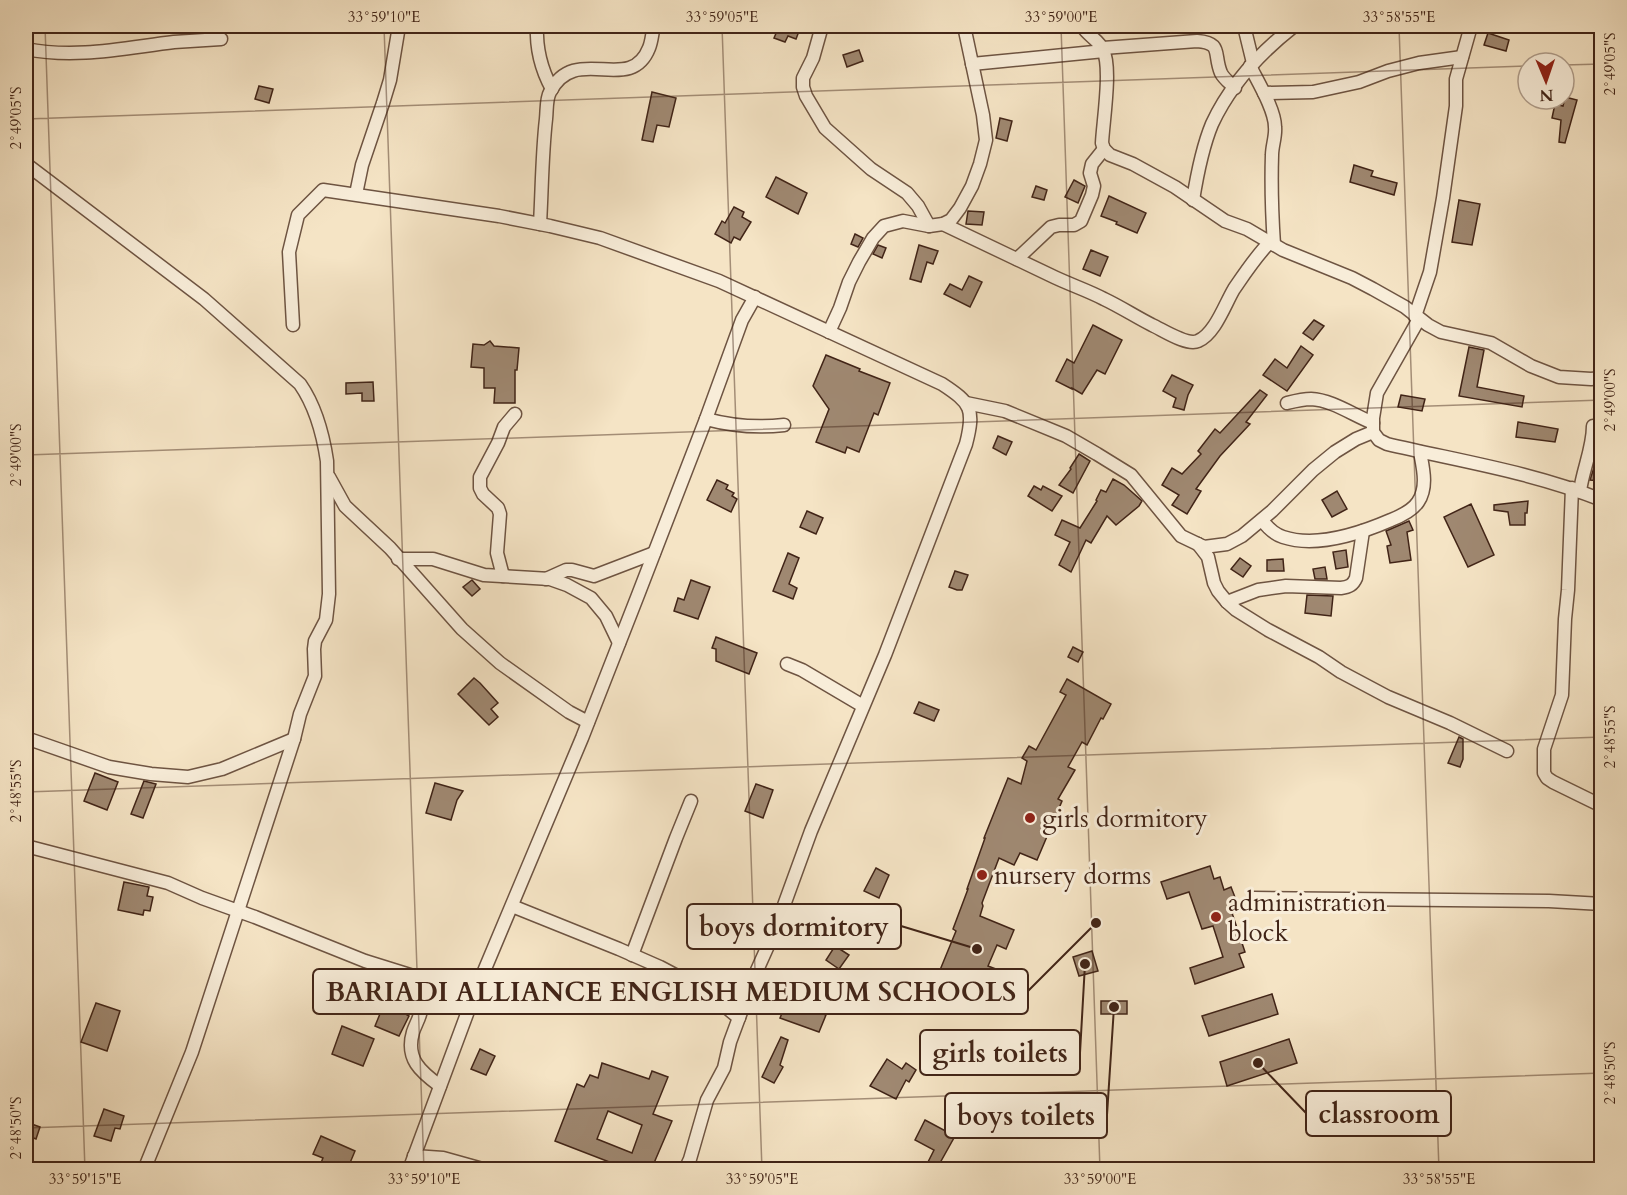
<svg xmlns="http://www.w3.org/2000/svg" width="1627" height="1195" font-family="Cardo,serif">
<rect width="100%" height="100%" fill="#f5e4c5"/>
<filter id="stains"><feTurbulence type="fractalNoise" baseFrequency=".00333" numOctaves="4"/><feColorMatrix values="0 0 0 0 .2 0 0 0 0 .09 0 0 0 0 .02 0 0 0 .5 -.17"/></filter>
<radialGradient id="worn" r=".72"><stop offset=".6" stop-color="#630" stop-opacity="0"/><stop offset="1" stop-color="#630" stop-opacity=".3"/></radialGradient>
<g fill="#9f8871" stroke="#412417" stroke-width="1.5" fill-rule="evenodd">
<path d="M764 26H801L796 39 788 36 785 42 774 38 777 31Z"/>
<path d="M1488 33 1509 40 1506 51 1484 45Z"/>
<path d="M859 50 863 61 847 67 843 55Z"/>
<path d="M259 86 273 89 269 103 255 99Z"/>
<path d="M652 92 676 98 669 127 657 125 653 142 642 140Z"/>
<path d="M1565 97 1577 100 1565 143 1559 142 1561 120 1552 118 1555 104 1563 106Z"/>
<path d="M1000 118 1012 121 1007 141 996 138Z"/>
<path d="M1354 165 1373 171 1371 176 1397 183 1394 195 1350 182Z"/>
<path d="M776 177 807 193 798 214 766 197Z"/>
<path d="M1074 180 1085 186 1078 203 1065 197Z"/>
<path d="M1036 186 1047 190 1044 200 1032 197Z"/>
<path d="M1109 196 1146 213 1137 233 1116 224 1117 222 1101 216Z"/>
<path d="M1459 200 1480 204 1472 245 1452 242Z"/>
<path d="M734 207 744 212 742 217 751 222 740 240 734 237 731 243 715 234 722 221 725 223Z"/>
<path d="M968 211 984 212 982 225 966 224Z"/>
<path d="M855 234 863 238 858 247 851 244Z"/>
<path d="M878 245 886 248 882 258 873 254Z"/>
<path d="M919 245 938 251 933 264 927 262 921 282 910 279Z"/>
<path d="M1091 250 1108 257 1100 276 1083 269Z"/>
<path d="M969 276 982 282 970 307 944 294 950 284 962 290Z"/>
<path d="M1314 320 1324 326 1313 340 1303 333Z"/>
<path d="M1093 325 1122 340 1105 374 1097 370 1082 394 1072 388V389L1056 381 1067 359 1074 363Z"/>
<path d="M490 341 494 346 519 348 517 370H515V403H494L495 388H484V368L471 367 473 344 484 345Z"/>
<path d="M1301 346 1313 355 1287 391 1263 375 1275 359 1287 368Z"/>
<path d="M1469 347 1484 350 1477 387 1524 396 1522 407 1459 396Z"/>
<path d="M826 355 860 369 859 371 890 383 878 415 874 413 859 452 847 447 845 453 816 442 829 409 813 386Z"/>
<path d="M1172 375 1193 385 1188 395 1184 410 1173 407 1176 398 1163 391Z"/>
<path d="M373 382 374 401H362V393L346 394V383Z"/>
<path d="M1260 390 1267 395 1246 422 1250 424 1220 456 1196 489 1201 491 1187 514 1172 505 1179 495 1162 485 1172 468 1182 474 1201 454 1198 451 1215 429 1220 433Z"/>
<path d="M1401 395 1425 399 1422 411 1398 407Z"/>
<path d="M1518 422 1558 429 1555 442 1516 437Z"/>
<path d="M998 436 1012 442 1006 455 993 448Z"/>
<path d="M1079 454 1090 461 1073 493 1059 485 1071 469 1070 468Z"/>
<path d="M1596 461H1602V481L1590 480Z"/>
<path d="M1113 479 1124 485 1142 501 1139 506 1116 525 1107 516 1091 543 1086 540 1071 572 1059 565 1070 542 1055 535 1062 520 1080 528 1097 501 1096 500 1101 490 1106 492Z"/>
<path d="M717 480 728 485 726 489 734 493 732 496 737 499 731 512 707 500Z"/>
<path d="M1034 486 1041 490 1043 486 1062 496 1052 511 1028 496Z"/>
<path d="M1337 491 1347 509 1332 517 1322 500Z"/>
<path d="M1528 501 1527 513H1525V525H1510L1508 512 1494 510V505Z"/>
<path d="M1471 504 1494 555 1468 567 1444 517Z"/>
<path d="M807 511 823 518 816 534 800 527Z"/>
<path d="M1409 521 1413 530 1407 532 1411 560 1390 563 1387 546 1391 545 1386 531Z"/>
<path d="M1346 550 1348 567 1336 569 1333 552Z"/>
<path d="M788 553 799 558 789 584 797 588 793 599 773 591Z"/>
<path d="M1240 558 1251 566 1243 577 1231 569Z"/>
<path d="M1283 559 1284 571H1267V560Z"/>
<path d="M1325 567 1327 579H1315L1313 569Z"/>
<path d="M955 571 968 575 962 590H957L949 587Z"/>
<path d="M472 580 480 589 472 596 463 587Z"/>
<path d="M691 580 710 587 698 619 674 611 678 598 684 600Z"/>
<path d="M1307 595 1333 596 1331 616 1305 613Z"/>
<path d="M716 637 757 653 749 674 716 661V649L712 648Z"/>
<path d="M1073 647 1083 652 1078 662 1068 657Z"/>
<path d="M474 678 480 683 498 703 491 709 498 717 489 725 458 694Z"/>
<path d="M1067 679 1111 704 1103 719 1101 718 1087 745 1082 742 1068 767 1075 770 1058 799 1062 801 1037 860 1020 853 1014 865 999 858 982 903 983 906 980 916 1014 930 1006 949 997 945 988 966 1001 971 992 991 940 970 956 931 953 929 968 889H967L985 838H984L1008 778 1021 784 1027 761 1022 758 1029 746 1036 750 1066 695 1060 692Z"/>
<path d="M919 702 939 710 934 721 914 713Z"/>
<path d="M1459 737 1463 739V759L1460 767 1448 763Z"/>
<path d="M95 773 118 782 107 810 84 801Z"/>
<path d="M144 781 156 784 143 818 131 814Z"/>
<path d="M435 783 463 791 457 800 451 820 426 813Z"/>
<path d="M756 784 773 790 763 818 745 811Z"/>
<path d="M1210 866 1214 879 1220 877 1224 890 1231 887 1240 910 1232 913 1245 952 1239 954 1244 967 1195 984 1190 968 1223 957 1213 926 1202 929 1189 892 1167 899 1161 882Z"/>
<path d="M876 868 889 875 879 898 864 891Z"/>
<path d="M124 882 149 887 147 896 153 897 150 911 144 910 143 915 118 910Z"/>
<path d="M835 946 849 955 839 969 826 960Z"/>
<path d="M1092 951 1098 971 1079 976 1073 957Z"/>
<path d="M391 987 415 997 407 1015 409 1016 399 1036 375 1026Z"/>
<path d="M1272 994 1278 1014 1209 1036 1202 1016Z"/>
<path d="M787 1001 826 1015 819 1032 780 1018Z"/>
<rect x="1101" y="1001" width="26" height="13"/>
<path d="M96 1003 120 1011 107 1051 81 1042Z"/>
<path d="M342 1026 374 1039 363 1066 332 1054Z"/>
<path d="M781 1037 788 1040 780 1065 783 1067 774 1083 762 1077Z"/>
<path d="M1289 1039 1297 1063 1227 1086 1220 1062Z"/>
<path d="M480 1049 495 1056 486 1075 471 1069Z"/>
<path d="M887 1059 902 1069 906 1063 916 1070 909 1082 906 1080 896 1099 870 1086Z"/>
<path d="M602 1063 649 1079 652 1071 668 1077 653 1114 672 1121 651 1170H630L555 1141 577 1084 584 1087 590 1075 598 1078ZM608 1111 642 1125 632 1153 597 1139Z"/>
<path d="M104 1109 124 1116 120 1129 115 1128 111 1141 94 1136Z"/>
<path d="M925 1120 955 1136 936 1170H924L934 1150 915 1140Z"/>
<path d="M26 1122 40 1127 36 1139 26 1135Z"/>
<path d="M321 1136 355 1151 347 1170H318L323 1158 313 1154Z"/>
</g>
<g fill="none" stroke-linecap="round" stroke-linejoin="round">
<g stroke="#6e5442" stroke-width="15">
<g id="minor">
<path d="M537 26C536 48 541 69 552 89"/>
<path d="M822 26 813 58 803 78V87L806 96 825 128 871 169 907 193 918 206 929 226"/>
<path d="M1082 26C1088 36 1099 40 1103 50 1112 67 1103 122 1102 143L1104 149 1110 155 1133 164 1175 187 1225 221 1247 229 1283 250 1352 278 1373 289 1405 307 1428 325 1441 332 1491 343 1531 366 1559 377 1591 379 1602 378"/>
<path d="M1244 26 1253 63"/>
<path d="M1103 48 1197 41C1223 43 1213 54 1221 73 1224 79 1230 83 1235 88"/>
<path d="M26 49C76 59 124 48 174 42 189 41 205 40 221 39"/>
<path d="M972 64 1104 51"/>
<path d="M1250 66C1258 82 1275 110 1275 127 1276 136 1272 146 1272 155 1271 185 1272 215 1274 245"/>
<path d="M1264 93 1313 92 1359 82 1388 71 1419 63 1462 57"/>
<path d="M26 164 204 299 300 384C316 407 323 434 327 461L329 594 326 620 315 641 314 649 315 676 300 714 294 739 192 1052 144 1170"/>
<path d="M356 194 362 165 383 103 390 80 399 26"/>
<path d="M1193 200C1197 175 1202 148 1212 124 1230 85 1261 52 1294 26"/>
<path d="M540 224C542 189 542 154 546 119 547 110 546 99 550 92 575 42 630 96 649 48 652 41 652 33 654 26"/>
<path d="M943 224C979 241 1014 258 1050 275 1068 284 1087 290 1104 299 1121 307 1136 317 1152 325 1163 330 1187 346 1198 341 1215 334 1225 304 1234 289 1245 273 1256 256 1270 242"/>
<path d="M1017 259 1051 227 1059 225H1074L1081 221 1092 195 1094 186 1090 173 1092 164 1104 149"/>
<path d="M1415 316 1430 272 1443 198 1456 106V79L1471 26"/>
<path d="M1419 319 1377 393 1373 418V432L1379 440 1387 444C1459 461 1532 472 1602 500"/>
<path d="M293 325 289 252 298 215 323 190 499 216 550 226 600 238 719 281 942 384C971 403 975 409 966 444L885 655 811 831 775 930 754 977 730 1042 724 1068 707 1100 690 1159 685 1170"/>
<path d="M829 332 840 308 849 282 859 262 873 238 884 226 903 221 929 226 943 224 951 220 960 208 972 186 980 164 986 140 983 115 964 26"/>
<path d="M966 403 1005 411 1066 436 1097 454 1131 475 1181 536 1204 547 1227 544 1242 536 1272 511 1313 470 1335 452 1356 439 1373 432"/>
<path d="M1287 403C1295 401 1303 399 1311 399 1332 400 1353 415 1373 423"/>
<path d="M706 419C732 426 758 428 784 425"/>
<path d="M329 477 345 506 390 548 462 629 500 663 569 712 588 722"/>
<path d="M1572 488 1568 590 1565 619 1562 695 1544 749V773L1547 778 1553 782 1602 806"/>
<path d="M1580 491C1583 469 1593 448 1593 426"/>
<path d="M1262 520C1267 527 1274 534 1283 537 1316 548 1361 533 1391 520 1401 516 1412 511 1418 502 1428 487 1423 468 1420 452"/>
<path d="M1198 544 1208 557 1214 583 1218 591 1227 602 1236 610 1268 630 1319 657 1341 672 1388 697 1450 723 1507 751"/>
<path d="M398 559H433L484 575 550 579 567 585 591 598 606 616 619 643"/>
<path d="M503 576 497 553 500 514 498 508 483 494 480 488V477L498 443 504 427 515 414"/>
<path d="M546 579 566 570H572L594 576 654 553"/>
<path d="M1227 602 1258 590 1286 586 1341 588C1349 587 1353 585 1356 578L1363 531"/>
<path d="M787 664 802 670 863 706"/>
<path d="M26 738 109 767 151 774 188 777 222 769 294 739"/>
<path d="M26 846 168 883 202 898 255 917 365 961 474 995"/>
<path d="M1253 898 1549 901 1602 904"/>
<path d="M512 906 619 949 660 967 709 993 739 1018"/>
<path d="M632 955 676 838 691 801"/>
<path d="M420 978C422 987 424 996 422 1006 421 1016 416 1023 413 1032 405 1059 421 1072 440 1086"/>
<path d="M414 1156 443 1158 486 1170"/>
<path d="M409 1170 474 995 582 738 638 595 706 419 742 320 755 297"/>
<path d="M1597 1170 1602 1160"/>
</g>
</g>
<use href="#minor" stroke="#f8edd9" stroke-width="12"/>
</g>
<path fill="none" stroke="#412417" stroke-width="1.5" stroke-opacity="0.45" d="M45 26 85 1170M384 26 424 1170M722 26 762 1170M1061 26 1100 1170M1399 26 1439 1170M1564 65 1602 64M26 119 1528 66M26 455 1602 400M26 792 1602 737M26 1128 1602 1073"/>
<g fill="#8f2418" stroke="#f8edd9" stroke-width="2">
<circle cx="1030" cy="818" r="6"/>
<circle cx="982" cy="875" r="6"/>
<circle cx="1216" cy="917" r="6"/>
</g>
<g text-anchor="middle" stroke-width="6" stroke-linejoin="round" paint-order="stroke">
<g font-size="26" fill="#412417" stroke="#f8edd9" text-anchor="start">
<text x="1042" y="827">girls dormitory</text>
<text x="994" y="884">nursery dorms</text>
<text x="1228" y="911">administration<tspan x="1228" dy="30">block</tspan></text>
</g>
</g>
<path fill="none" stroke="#412417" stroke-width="2" d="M977 949L901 926M1096 923L1028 991M1085 964L1080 1053M1258 1063L1306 1113M1114 1007L1107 1115"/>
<g fill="#412417" stroke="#f8edd9" stroke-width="2">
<circle cx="977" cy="949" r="6"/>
<circle cx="1096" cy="923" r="6"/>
<circle cx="1085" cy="964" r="6"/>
<circle cx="1258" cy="1063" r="6"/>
<circle cx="1114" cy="1007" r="6"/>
</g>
<g fill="#f8edd9" stroke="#412417" stroke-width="2">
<rect x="687" y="904" width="214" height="45" rx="6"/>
<rect x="313" y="969" width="715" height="45" rx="6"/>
<rect x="920" y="1030" width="160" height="45" rx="6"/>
<rect x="1306" y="1091" width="145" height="45" rx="6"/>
<rect x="945" y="1093" width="162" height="45" rx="6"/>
</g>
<g font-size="27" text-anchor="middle" font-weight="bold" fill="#412417">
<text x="794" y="936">boys dormitory</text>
<text x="671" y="1001">BARIADI ALLIANCE ENGLISH MEDIUM SCHOOLS</text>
<text x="1000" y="1062">girls toilets</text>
<text x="1379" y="1123">classroom</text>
<text x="1026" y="1125">boys toilets</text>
</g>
<rect width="1627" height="1195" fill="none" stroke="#f5e4c5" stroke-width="66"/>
<g transform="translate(1546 81) rotate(178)"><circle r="28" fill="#f8edd9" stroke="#af9d8b" stroke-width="1.5"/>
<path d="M0-4.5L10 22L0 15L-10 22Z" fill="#8f2418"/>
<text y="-9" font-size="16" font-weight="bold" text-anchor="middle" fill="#412417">N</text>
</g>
<rect x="33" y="33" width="1561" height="1129" fill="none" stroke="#412417" stroke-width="2"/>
<g font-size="15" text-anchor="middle" fill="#412417">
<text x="384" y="22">33°59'10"E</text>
<text x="722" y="22">33°59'05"E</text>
<text x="1061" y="22">33°59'00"E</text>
<text x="1399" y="22">33°58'55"E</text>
<text transform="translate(1610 64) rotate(-90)" y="5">2°49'05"S</text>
<text transform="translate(16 118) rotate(-90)" y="5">2°49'05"S</text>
<text transform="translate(1610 400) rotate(-90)" y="5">2°49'00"S</text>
<text transform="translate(16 455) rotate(-90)" y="5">2°49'00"S</text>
<text transform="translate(1610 737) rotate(-90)" y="5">2°48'55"S</text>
<text transform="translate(16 791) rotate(-90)" y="5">2°48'55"S</text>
<text transform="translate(1610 1073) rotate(-90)" y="5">2°48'50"S</text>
<text transform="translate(16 1128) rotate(-90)" y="5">2°48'50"S</text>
<text x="85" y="1184">33°59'15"E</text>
<text x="424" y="1184">33°59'10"E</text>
<text x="762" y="1184">33°59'05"E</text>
<text x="1100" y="1184">33°59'00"E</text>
<text x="1439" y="1184">33°58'55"E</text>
</g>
<rect width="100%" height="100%" filter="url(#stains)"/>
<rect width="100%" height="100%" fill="url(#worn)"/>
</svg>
